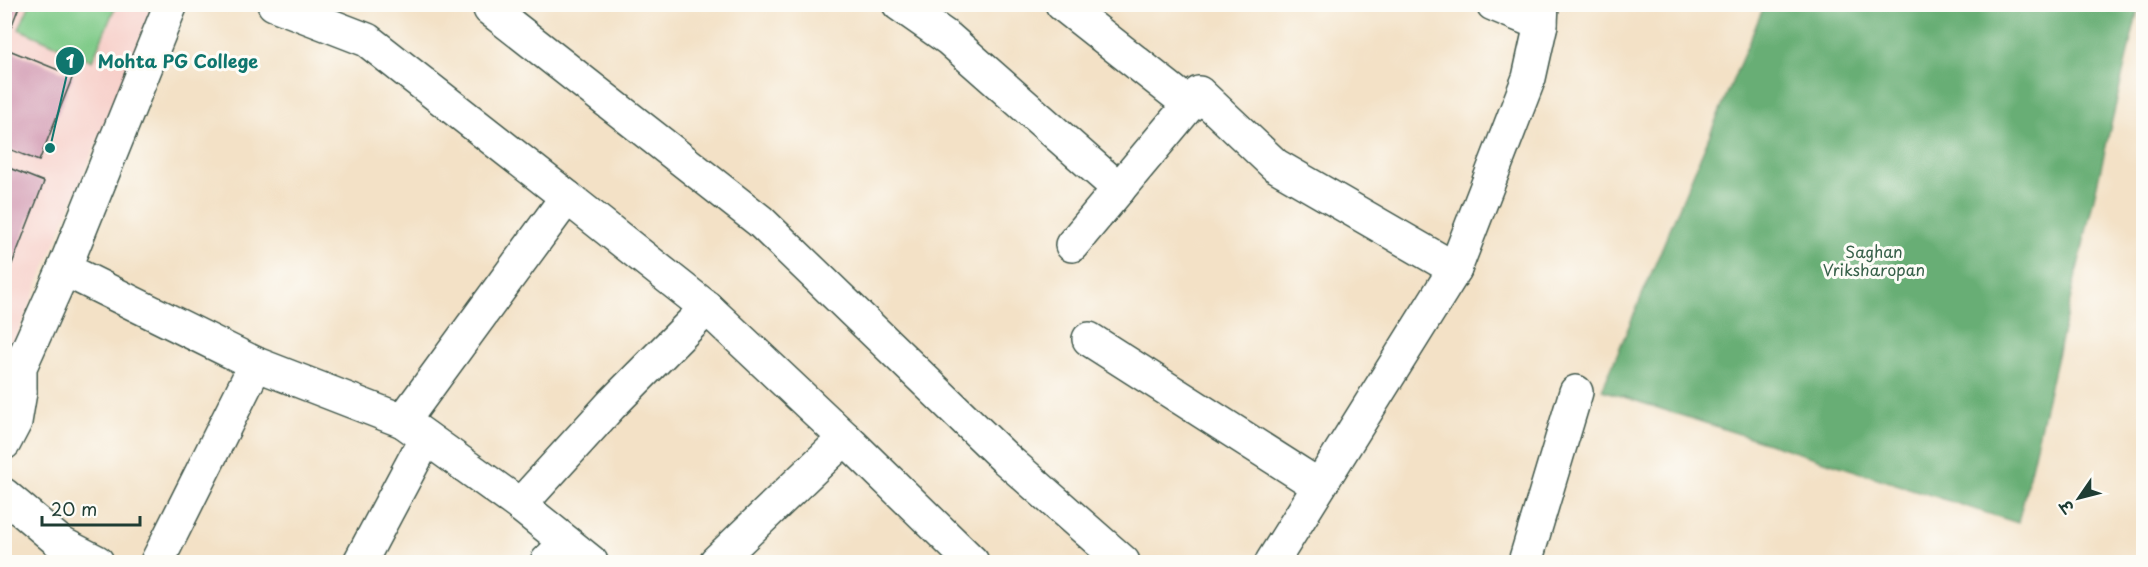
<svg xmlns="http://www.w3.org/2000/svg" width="2148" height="567" font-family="'Playpen Sans','Playpen Sans Deva',sans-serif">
<rect width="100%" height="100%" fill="#fdfcf7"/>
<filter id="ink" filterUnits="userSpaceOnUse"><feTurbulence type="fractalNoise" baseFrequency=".0167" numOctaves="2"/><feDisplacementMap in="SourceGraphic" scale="12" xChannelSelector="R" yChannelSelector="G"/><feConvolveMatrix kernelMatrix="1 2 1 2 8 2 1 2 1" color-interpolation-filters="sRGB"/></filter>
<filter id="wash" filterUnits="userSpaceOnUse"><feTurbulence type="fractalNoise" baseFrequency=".008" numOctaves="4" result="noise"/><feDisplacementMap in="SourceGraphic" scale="24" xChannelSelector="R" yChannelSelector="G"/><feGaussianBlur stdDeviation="1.35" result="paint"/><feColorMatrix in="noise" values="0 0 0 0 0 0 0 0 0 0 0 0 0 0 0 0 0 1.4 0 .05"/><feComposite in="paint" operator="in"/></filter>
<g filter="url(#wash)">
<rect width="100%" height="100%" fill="#f3e1c6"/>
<path fill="#f7d0ca" d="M5 5H154L5 364Z"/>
<path fill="#7fca88" stroke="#4f845e" stroke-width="1.5" d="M30 4H116V5L92 61 19 29Z"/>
<path fill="#67ae74" stroke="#437654" stroke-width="1.5" d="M1765 4 2139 5 2018 523 1602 390Z"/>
<g id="blocks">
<g fill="#d198b1">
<path d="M4 4H20L5 43H4Z"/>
<path d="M4 48 73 76 39 161 4 147Z"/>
<path d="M4 166 44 182 12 264 4 261Z"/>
</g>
</g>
</g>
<g filter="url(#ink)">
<use href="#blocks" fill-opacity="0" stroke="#3f564a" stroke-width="1.5"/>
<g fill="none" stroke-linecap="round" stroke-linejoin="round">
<g stroke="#3f564a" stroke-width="36">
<g id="minor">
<path d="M493 4 490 9 760 221 1005 458 1123 562"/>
<path d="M899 4 949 39 1119 189"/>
<path d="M1062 4 1190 105"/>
<path d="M1493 4 1541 24"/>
<path d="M567 197 707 308"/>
<path d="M1072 245 1199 93 1275 165 1455 269"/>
<path d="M1089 339 1319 486"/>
<path d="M256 364 403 421 567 197 367 40 274 4"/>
<path d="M4 386 20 392V367L64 269"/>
<path d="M403 421 520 505 591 562"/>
<path d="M4 443 15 422 20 392"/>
<path d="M4 495 62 544 97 562"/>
<path d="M520 505 611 405 707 308 845 438"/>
<path d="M157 562 256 364 64 269 171 4"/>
<path d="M360 562 426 438"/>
<path d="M547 562 566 543"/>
<path d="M716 562 845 438 972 562"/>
<path d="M1272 562 1455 269 1529 78 1541 24 1542 4"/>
<path d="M1525 562 1576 392"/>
</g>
</g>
<use href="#minor" stroke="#fff" stroke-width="33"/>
</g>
</g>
<g text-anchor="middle" stroke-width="6" stroke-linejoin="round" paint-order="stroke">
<g font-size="16" fill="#376049" stroke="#fdfcf7">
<text x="1874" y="258">Saghan<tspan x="1874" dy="18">Vriksharopan</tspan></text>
</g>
</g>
<path fill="none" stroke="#0f766e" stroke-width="2" d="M50 148L70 61"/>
<g fill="#0f766e" stroke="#fdfcf7" stroke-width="2">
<circle cx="50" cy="148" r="6"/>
<circle cx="70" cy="61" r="15"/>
</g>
<g font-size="18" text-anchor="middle" font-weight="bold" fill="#fff">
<text x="70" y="68">1</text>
</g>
<g font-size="18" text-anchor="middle" font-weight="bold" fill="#0f766e" stroke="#fdfcf7" stroke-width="6" stroke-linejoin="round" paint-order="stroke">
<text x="178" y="68">Mohta PG College</text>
</g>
<rect width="2148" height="567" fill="none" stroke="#fdfcf7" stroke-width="24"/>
<g transform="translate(2079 498) rotate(235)" stroke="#fdfcf7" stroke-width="4.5" paint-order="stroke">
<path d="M0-4.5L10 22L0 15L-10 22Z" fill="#1f3d34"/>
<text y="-9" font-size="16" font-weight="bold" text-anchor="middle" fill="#1f3d34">उ</text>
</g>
<path d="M42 516v9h98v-9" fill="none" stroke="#1f3d34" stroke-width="3"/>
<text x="51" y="516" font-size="18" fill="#1f3d34" stroke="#fdfcf7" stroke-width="4.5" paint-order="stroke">20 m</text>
</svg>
